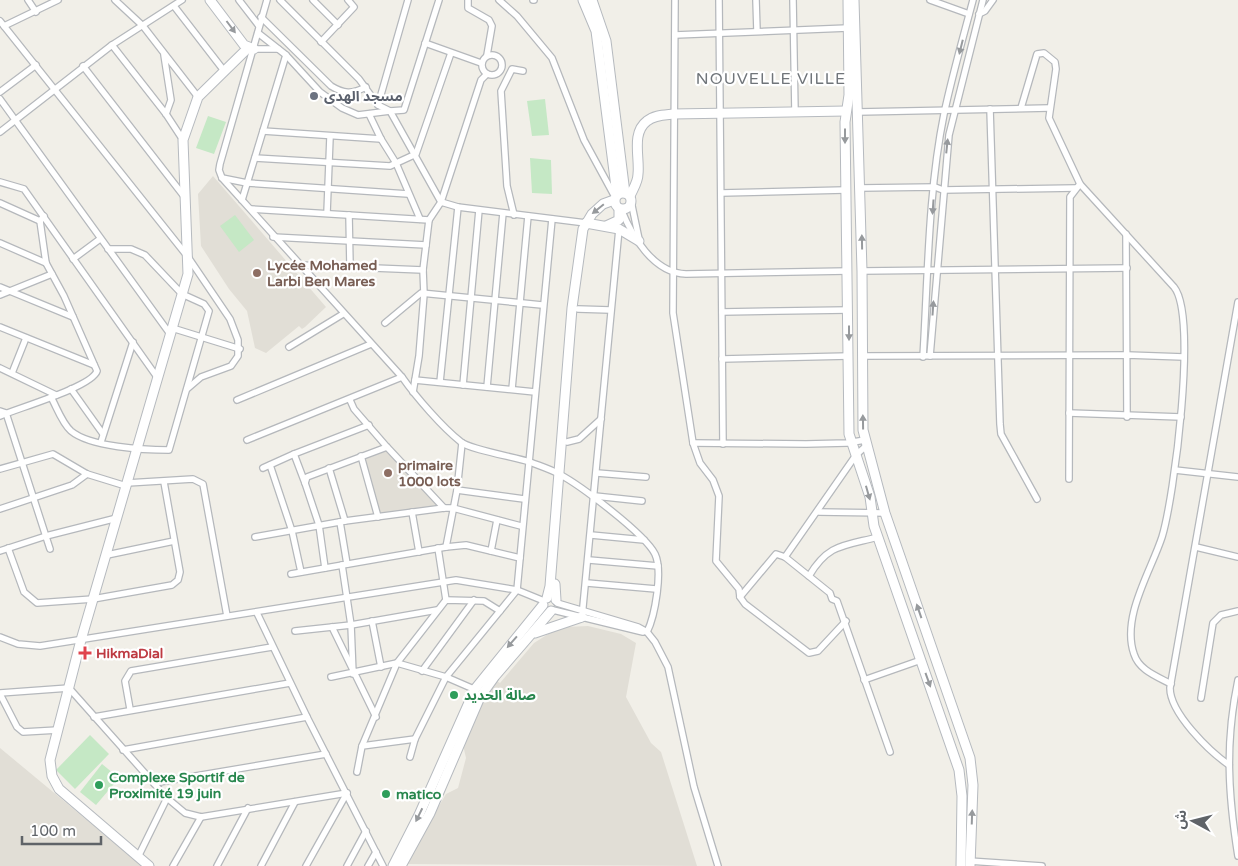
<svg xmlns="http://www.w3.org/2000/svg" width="1238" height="866" font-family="'Varela Round','Noto Sans Arabic',sans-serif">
<rect width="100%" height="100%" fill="#f1efe8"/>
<g fill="#e1ded6">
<path d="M213 176 326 307 305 327 302 329 299 326 266 353 255 348 247 311 229 289 201 246 198 194Z"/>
<path d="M387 447 444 508 378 517 361 456Z"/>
<path d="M588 626 621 634 636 643 626 697 651 743 661 752 697 866 405 864 446 794 458 788 466 758 463 745 480 702 495 680 500 683 534 643 553 631 566 627Z"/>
<path d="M0 748 123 850 143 866H0Z"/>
</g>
<g fill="#c5e8c5">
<path d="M545 99 549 135 532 136 527 101Z"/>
<path d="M208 116 226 122 214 154 196 148Z"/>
<path d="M530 158 551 160 552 194 532 193Z"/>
<path d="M235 215 254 240 239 252 220 226Z"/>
<path d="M90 735 109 754 75 789 56 770Z"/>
<path d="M102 764 119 778 96 805 80 792Z"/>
</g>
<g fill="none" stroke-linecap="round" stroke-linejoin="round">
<g stroke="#b5b8bc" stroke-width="8">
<g id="street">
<path d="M28 0 36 12"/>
<path d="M115 0 143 26 198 97"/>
<path d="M239 0 259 26"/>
<path d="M267 0 220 164 219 170 222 178 402 377C416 397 442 427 461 442 471 450 515 457 530 462 540 466 550 469 559 474 580 485 645 534 655 554 663 571 655 616 647 632"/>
<path d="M280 0 359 79 378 105 390 111 404 110 439 0"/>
<path d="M313 0 338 25"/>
<path d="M468 0V8L489 20 492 26 487 55"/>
<path d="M499 0 517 16 552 58 584 140 615 197"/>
<path d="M533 0H534"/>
<path d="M675 0 673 313 693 443 700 463 713 480 719 496 716 561 739 589 740 597 745 604 809 653 818 651 846 621"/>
<path d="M719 0 723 444"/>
<path d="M756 0 757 31"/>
<path d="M793 0 795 112"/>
<path d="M930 0 969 14"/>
<path d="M174 6 225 72"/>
<path d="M979 14 985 11 993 0"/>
<path d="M261 17 331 86C344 94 352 94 366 87"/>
<path d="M0 21 188 257 230 319 238 340V356L231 366 201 377 187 389"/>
<path d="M4 26 58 0"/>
<path d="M258 33 286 55 320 92 342 108 358 115 390 111 441 202 458 207 586 223"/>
<path d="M675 35 848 28"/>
<path d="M321 42 354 7 348 0"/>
<path d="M425 43 481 63"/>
<path d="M112 45 166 114 183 140"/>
<path d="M254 49H278"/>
<circle cx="492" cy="65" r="10"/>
<path d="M164 55 171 100 166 114"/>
<path d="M83 66 183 195"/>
<path d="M0 92 36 65"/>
<path d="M0 99 170 334"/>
<path d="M378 105 408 0"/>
<path d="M1021 108 1037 54 1044 53 1055 62 1056 69 1049 118 1080 184 1174 287C1198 316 1174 498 1162 537 1151 571 1121 617 1134 654 1139 670 1156 676 1171 684"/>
<path d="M990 109 1000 424 1001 434 1037 499"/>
<path d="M858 112 1049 108"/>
<path d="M369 114 381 139 396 163 420 219"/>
<path d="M263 131 381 139"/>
<path d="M0 132 112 45 182 0"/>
<path d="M255 158 390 166 416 154 451 53"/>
<path d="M222 178 247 183 408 194"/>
<path d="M0 182 24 189 157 377"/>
<path d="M860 188 935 187 943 190 1076 188"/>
<path d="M721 193 845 190"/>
<path d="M242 200 286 55"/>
<path d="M631 201 639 239"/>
<path d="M0 203 40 221"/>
<path d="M251 209 429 220"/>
<path d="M621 209C632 236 653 273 686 274L848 271"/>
<path d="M327 213 330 137"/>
<path d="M349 215 350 266"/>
<path d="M514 215 507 186 501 91 512 69 523 71"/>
<path d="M1126 234 1127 417"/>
<path d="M273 237 426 245"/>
<path d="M0 243 46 263"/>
<path d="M73 259 100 239"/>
<path d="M300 265 423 270"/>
<path d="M862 271 1127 268"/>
<path d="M0 287 73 317"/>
<path d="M0 295 52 274"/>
<path d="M578 309 610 310"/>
<path d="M722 312 848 310"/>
<path d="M385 323 421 293 542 305"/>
<path d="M0 327 94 365"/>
<path d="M172 328 240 349"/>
<path d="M289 347 343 314"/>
<path d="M863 356 1127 355 1184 357"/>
<path d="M930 356 949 135 983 0"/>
<path d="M923 357C928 276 928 193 944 114 952 76 963 38 973 0"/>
<path d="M722 359 849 356"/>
<path d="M0 368 56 395"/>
<path d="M12 373 26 338"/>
<path d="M415 380 535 392"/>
<path d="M440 382 458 207"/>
<path d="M463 385 479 210"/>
<path d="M487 387 503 213"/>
<path d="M71 389 103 434"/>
<path d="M512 389 528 216"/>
<path d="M413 392 419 356 424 294 423 270 429 220 441 202 481 80 487 74"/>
<path d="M51 397C57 408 62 423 71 431 90 447 144 450 169 450L209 311 204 304 182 294 145 255 131 249H108"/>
<path d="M237 400 371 344"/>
<path d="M350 400 354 409 387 447 444 508"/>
<path d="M0 411 6 413 50 549"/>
<path d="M1069 413 1181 417"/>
<path d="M0 416C18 408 92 387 97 371L64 296 46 263 40 221 44 216"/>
<path d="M247 440 402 377"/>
<path d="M101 442 133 342"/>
<path d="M567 442 579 439 601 419"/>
<path d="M693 443 806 444 847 443 865 440"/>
<path d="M294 454 369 425"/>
<path d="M361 456 378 517"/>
<path d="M270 465 292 531 301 572"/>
<path d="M263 468 294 454 305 483"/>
<path d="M329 468 345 521"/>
<path d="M0 469 53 454 87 474 126 486"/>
<path d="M1175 470 1238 477"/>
<path d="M597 473 646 477"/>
<path d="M1069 479 1070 197 1080 184"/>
<path d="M127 483 193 479 203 484 227 616"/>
<path d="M457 490 524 499"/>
<path d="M595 496 642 501"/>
<path d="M0 509 72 485 87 474"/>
<path d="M412 512 419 552"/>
<path d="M819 512 885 513"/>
<path d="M340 522 347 564"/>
<path d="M591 535 644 540"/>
<path d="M255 537 345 521 444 508H453L521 526"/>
<path d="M446 547 457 490 462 443"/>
<path d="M1196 547 1238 557"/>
<path d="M8 548 24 592 37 603 93 599 172 585 178 580 180 572 164 482"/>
<path d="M438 548 446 600"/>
<path d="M0 551 46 536 117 518"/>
<path d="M491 551 497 520"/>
<path d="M107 555 174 541"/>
<path d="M785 557 830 593 832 599 837 601 890 752"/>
<path d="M589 560 658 566"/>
<path d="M342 565 351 625 353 674"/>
<path d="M325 568 319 525 305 483 307 477 387 447"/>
<path d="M291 574 446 547 466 545 520 558"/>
<path d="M809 576C828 544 843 546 878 537"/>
<path d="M587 583 656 589"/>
<path d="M740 597 776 554 785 557 856 455 866 446"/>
<path d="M557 603 638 627 647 632 655 642 668 667 694 787 718 866"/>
<path d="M553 610 643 632"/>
<path d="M257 613 307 717 383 866"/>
<path d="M582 617 619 229"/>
<path d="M372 621 381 667"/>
<path d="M332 627 376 717"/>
<path d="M295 631 351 625 437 610"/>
<path d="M0 637 18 644 40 646 456 580 517 590 544 601"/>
<path d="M422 671 474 600"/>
<path d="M331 677 397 663 446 677 476 690"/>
<path d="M864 680 921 660"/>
<path d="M1238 680C1225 742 1228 794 1238 856"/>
<path d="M0 693 69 688 167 798 185 813 201 817 347 793"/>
<path d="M0 694 17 727 23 732 58 730"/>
<path d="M1201 698 1213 623 1221 615 1238 611"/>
<path d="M130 709 125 681 131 671 272 647"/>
<path d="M94 717 290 683"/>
<path d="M362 746 397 663 446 600 484 601 500 611"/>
<path d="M123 750 307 717"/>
<path d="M410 757 415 739 446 677 517 590 552 219"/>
<path d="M1229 765C1209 751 1170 713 1170 688L1238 302"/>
<path d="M357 772 362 746 415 739"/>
<path d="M154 783 326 754"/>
<path d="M138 857 167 798"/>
<path d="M969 861 1042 866"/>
<path d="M173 866 201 817"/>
<path d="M217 866 248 808"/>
<path d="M261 866 295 802"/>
<path d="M306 866 347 793"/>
<path d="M347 866 366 831"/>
<path d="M368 866 376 852"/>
</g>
</g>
<g stroke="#b6babf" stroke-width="11">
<g id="secondary">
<path d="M210 0 244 45 254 49"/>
<path d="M583 0 596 31 617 195"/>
<path d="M592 0 606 41 625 193"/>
<path d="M848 0 849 95 845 122 849 434 870 497 874 526 959 770 962 796 961 866"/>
<path d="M854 0 862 271 863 430 885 513 970 758 973 785 970 866"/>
<circle cx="623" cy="201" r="8"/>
<path d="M630 196C633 189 638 182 638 174 640 158 631 133 647 121 654 115 664 115 673 114L846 111"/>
<path d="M586 223 619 229 639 241"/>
<path d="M606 226 619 220V209"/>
<path d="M555 584 556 600"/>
<path d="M547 598 550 586 572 308 583 229 592 214 603 204 614 200"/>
<path d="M535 633 582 617"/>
<path d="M149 866 59 789 52 776 50 760 81 640 188 274 183 140 198 97 248 48"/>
<path d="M393 866 419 815 475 689 543 605"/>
<path d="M401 866 430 813 480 697 495 676 551 611"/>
</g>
</g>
<use href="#street" stroke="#fff" stroke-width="5.5"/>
<use href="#secondary" stroke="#fff" stroke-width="9"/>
</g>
<defs><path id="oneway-solid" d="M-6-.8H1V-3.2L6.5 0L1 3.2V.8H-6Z" transform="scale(1.25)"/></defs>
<g fill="#979a9d">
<use href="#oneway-solid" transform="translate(231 27) rotate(53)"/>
<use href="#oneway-solid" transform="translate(961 47) rotate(104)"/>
<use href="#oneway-solid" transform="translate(845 136) rotate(90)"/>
<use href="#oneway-solid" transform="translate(947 146) rotate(-84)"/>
<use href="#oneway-solid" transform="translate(933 207) rotate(94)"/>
<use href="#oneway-solid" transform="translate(598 209) rotate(141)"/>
<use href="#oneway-solid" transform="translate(862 242) rotate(-91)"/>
<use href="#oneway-solid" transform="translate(933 308) rotate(-86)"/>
<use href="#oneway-solid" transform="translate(849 333) rotate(90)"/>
<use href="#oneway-solid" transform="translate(863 422) rotate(-91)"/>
<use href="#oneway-solid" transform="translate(868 493) rotate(74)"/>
<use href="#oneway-solid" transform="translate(919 611) rotate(-109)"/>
<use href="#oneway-solid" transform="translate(512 642) rotate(131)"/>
<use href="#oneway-solid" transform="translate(928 680) rotate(70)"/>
<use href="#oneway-solid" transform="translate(419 815) rotate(116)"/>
<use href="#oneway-solid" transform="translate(972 817) rotate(-88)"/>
</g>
<circle fill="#6b7280" stroke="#fff" stroke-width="2" cx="314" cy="96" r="5"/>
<g fill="#8d6e63" stroke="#fff" stroke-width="2">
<circle cx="257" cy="273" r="5"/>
<circle cx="388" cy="473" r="5"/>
</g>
<path fill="#e0444e" stroke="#fff" stroke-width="2" d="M82.5 645.5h5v5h5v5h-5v5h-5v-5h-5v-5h5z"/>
<g fill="#2e9e5b" stroke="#fff" stroke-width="2">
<circle cx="454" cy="695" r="5"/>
<circle cx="99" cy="785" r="5"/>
<circle cx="386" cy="794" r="5"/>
</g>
<g text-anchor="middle" stroke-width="4.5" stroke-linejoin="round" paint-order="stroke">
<g font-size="14" font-weight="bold" fill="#5b616d" stroke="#fff" text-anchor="start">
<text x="324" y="101">مسجد الهدى</text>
</g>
<g font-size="14" font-weight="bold" fill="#785e54" stroke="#fff" text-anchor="start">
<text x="267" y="270">Lycée Mohamed<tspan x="267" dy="16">Larbi Ben Mares</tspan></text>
<text x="398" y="470">primaire<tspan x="398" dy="16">1000 lots</tspan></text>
</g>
<g font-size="14" font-weight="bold" fill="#be3a42" stroke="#fff" text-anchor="start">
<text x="96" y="658">HikmaDial</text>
</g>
<g font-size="14" font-weight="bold" fill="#27864d" stroke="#fff" text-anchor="start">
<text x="464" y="700">صالة الحديد</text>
<text x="109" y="782">Complexe Sportif de<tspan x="109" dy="16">Proximité 19 juin</tspan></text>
<text x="396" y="799">matico</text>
</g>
<g font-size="16" letter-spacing="1" fill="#70757a" stroke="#fff">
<text x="771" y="84">NOUVELLE VILLE</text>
</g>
</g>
<g transform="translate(1193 821) rotate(277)" stroke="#ffffff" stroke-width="4" paint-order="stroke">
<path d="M0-4L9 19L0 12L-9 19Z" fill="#5f6368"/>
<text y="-8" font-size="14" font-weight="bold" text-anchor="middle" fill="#5f6368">ش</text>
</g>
<path d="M22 836v8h79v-8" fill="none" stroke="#5f6368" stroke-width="2.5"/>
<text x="30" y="836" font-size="15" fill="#5f6368" stroke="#ffffff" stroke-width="4" paint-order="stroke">100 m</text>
</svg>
